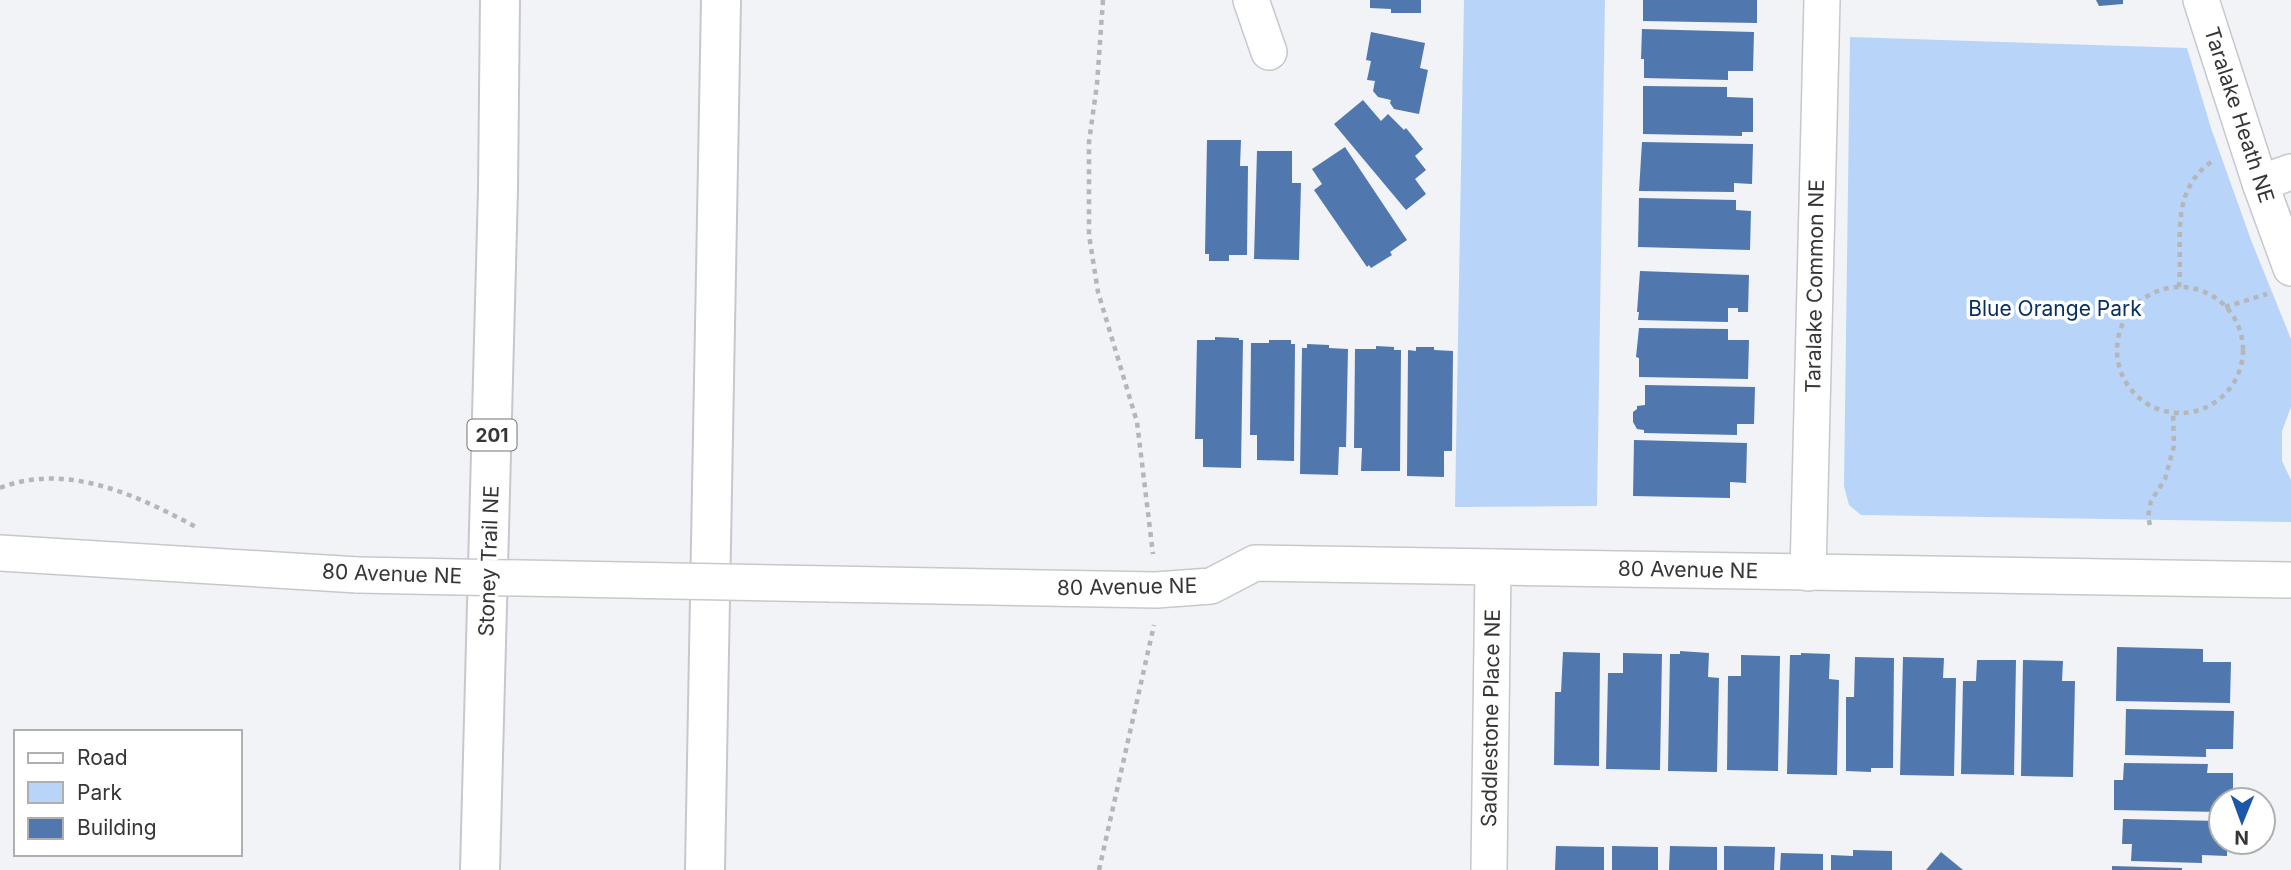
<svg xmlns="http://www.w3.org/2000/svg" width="2291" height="870" font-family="Inter,sans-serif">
<rect width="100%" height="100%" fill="#f1f3f7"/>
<g fill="#b9d4f9">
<path d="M1464 0H1605L1597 506 1455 507Z"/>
<path d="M1850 37 2187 48 2211 128 2251 240 2291 339V407L2282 431V461L2291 480V522L1861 515 1849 505 1844 486Z"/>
</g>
<g fill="#5077ae">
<path d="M1370 0H1421V13H1391V9L1370 8Z"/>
<path d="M1643 0H1757V23L1643 21Z"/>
<path d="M2096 0H2123V4L2099 6Z"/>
<path d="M1642 29 1754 32 1753 71H1728V80L1644 78V59H1641Z"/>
<path d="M1371 32 1425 43 1420 68 1428 70 1419 114 1394 109 1390 103 1391 100 1378 97 1373 91 1375 81 1367 80 1371 61 1366 60Z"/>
<path d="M1643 86 1727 87V97L1753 98V132H1742V136L1643 134Z"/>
<path d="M1363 100 1381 121 1388 114 1404 130 1406 128 1423 149 1415 156 1426 170 1415 179 1426 194 1406 210 1334 124Z"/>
<path d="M1207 140H1241L1240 166H1248L1247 255H1229V261H1209V254H1205Z"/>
<path d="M1642 142 1753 144 1752 184 1734 183V192L1639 191Z"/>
<path d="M1345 147 1407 240 1390 252 1392 255 1371 268 1369 265 1367 267 1314 190 1322 184 1312 169Z"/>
<path d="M1257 151H1292V183H1301L1299 260 1254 259Z"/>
<path d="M1639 198 1736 200V210L1751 211 1750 250 1638 247Z"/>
<path d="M1640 271 1749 275 1748 312H1738V308H1728V322L1638 320 1639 312H1637Z"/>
<path d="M1639 328 1728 329V340H1749L1748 379 1639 377V358L1636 357Z"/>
<path d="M1215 337 1239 338V340H1243L1241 468 1203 467V439H1195L1197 340H1215Z"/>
<path d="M1269 340H1291V344H1295L1294 461 1257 460V435H1250L1251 343H1269Z"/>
<path d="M1307 344 1329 345V348L1348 349 1346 447H1339L1338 475 1300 474 1302 348H1307Z"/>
<path d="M1376 346 1394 347V350H1401L1400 471H1361L1362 448H1354L1355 349H1376Z"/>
<path d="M1416 347H1434V350L1453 351 1452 451H1444V477L1407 476 1408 350 1416 351Z"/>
<path d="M1645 385 1755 387 1754 424H1737V435L1644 433V430L1637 429 1633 422V412L1637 409V406L1645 405Z"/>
<path d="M1634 440 1747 443 1746 483 1730 482V498L1633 496Z"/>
<path d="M2117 647 2203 649V662H2231L2230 703 2116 701Z"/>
<path d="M1680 651 1709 653 1708 677 1719 678 1717 772 1668 771 1670 654H1680Z"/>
<path d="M1563 652 1600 653 1599 766 1554 765 1555 692H1561Z"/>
<path d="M1623 653 1662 654 1660 770 1606 769 1608 673H1623Z"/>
<path d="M1801 653 1830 654 1829 679 1839 680 1837 775 1787 774 1790 655H1801Z"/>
<path d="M1741 655 1780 656 1778 771 1727 770 1728 676H1741Z"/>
<path d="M1855 657 1894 658 1893 768H1871V772L1846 771V697H1854Z"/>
<path d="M1903 657 1944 658 1943 678H1956L1954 776 1900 775Z"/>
<path d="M1977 660H2016L2014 775 1961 774 1963 681H1976Z"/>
<path d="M2023 660 2063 661 2062 681H2075L2073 777 2021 776Z"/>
<path d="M2126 709 2234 711 2233 749H2206V757L2125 755Z"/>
<path d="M2124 763 2208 764 2207 773H2233V800H2221V812L2114 810V780H2123Z"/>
<path d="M2123 819 2221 821V842H2227V856L2202 855V863L2131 861 2132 844H2122Z"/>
<path d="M1556 846 1604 847V870H1555Z"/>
<path d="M1612 846 1658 847V870H1612Z"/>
<path d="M1670 846 1717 847V870H1669Z"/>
<path d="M1724 846 1775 847 1774 870H1724Z"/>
<path d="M1853 850 1892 851V870H1831V855L1853 856Z"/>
<path d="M1941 852 1963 870H1926Z"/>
<path d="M1781 853 1823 854V870H1780Z"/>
<path d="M2112 866 2182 868V870H2112Z"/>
</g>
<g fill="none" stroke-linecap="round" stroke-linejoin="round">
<g stroke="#c6c8cc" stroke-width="38">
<g id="minor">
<path d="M1251 0 1269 52"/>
<path d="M2201 0 2260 183 2291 268"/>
<path d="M2260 183 2291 172"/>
<path d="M0 553 358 575"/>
<path d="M1808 573 1822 0"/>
<path d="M830 584 1156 590 1211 586 1255 563 2291 580"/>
<path d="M1489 870 1493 567"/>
</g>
</g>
<g stroke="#c6c8cc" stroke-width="42">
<g id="highway">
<path d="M480 870 498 189 500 0"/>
<path d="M705 870 721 0"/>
</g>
</g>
<g stroke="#b4b6b9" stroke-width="4.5" stroke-dasharray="5 5" stroke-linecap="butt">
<path d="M1103 0 1097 84 1089 142V235L1098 292 1137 422 1153 554"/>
<path d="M2179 287C2183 240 2168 190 2214 160"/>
<circle cx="2180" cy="350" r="63"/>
<path d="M2225 307 2267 294"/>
<path d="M0 488C68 461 140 497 198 528"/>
<path d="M2150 525 2148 517 2151 501 2165 479 2174 446 2173 412"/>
<path d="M1099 870 1154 625"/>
</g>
<use href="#minor" stroke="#fff" stroke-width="35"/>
<use href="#highway" stroke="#fff" stroke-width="38"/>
<g stroke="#c6c8cc" stroke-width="38" stroke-linecap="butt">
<path id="minor-bridge" d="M358 575 830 584"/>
</g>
<use href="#minor-bridge" stroke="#fff" stroke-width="35"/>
</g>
<g text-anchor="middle" stroke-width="7" stroke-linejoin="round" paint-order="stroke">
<rect fill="#fff" stroke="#727273" stroke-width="2" x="467.5" y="419.5" width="49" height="31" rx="5"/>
<g font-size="19" font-weight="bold" fill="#353637">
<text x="492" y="442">201</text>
</g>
<g font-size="21" fill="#353637" stroke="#fff">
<text transform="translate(2239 115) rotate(72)" y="7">Taralake Heath NE</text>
<text transform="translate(1815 286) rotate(-89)" y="7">Taralake Common NE</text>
<text transform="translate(489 561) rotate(-88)" y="7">Stoney Trail NE</text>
<text transform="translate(1688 570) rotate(1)" y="7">80 Avenue NE</text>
<text transform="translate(392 574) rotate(2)" y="7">80 Avenue NE</text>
<text transform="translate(1127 587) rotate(-1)" y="7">80 Avenue NE</text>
<text transform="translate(1491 718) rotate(-89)" y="7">Saddlestone Place NE</text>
</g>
<g font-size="21" fill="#083063" stroke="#fff">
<text x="2055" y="316">Blue Orange Park</text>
</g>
</g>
<rect x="14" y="730" width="228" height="126" fill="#ffffff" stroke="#aeafaf" stroke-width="2"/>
<rect x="28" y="753" width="35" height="10" fill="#ffffff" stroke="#aeafaf" stroke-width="2"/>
<text x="77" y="765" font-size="21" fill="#353637">Road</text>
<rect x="28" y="782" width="35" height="21" fill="#b9d4f9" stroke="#aeafaf" stroke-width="2"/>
<text x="77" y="800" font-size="21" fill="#353637">Park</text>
<rect x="28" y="818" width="35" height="21" fill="#5077ae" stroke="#aeafaf" stroke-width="2"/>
<text x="77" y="835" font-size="21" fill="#353637">Building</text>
<g transform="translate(2242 821) rotate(181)"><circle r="33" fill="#ffffff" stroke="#aeafaf" stroke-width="2"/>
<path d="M0-5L12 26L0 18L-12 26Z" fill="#1c58a9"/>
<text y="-10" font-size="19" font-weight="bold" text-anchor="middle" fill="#353637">N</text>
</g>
</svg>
